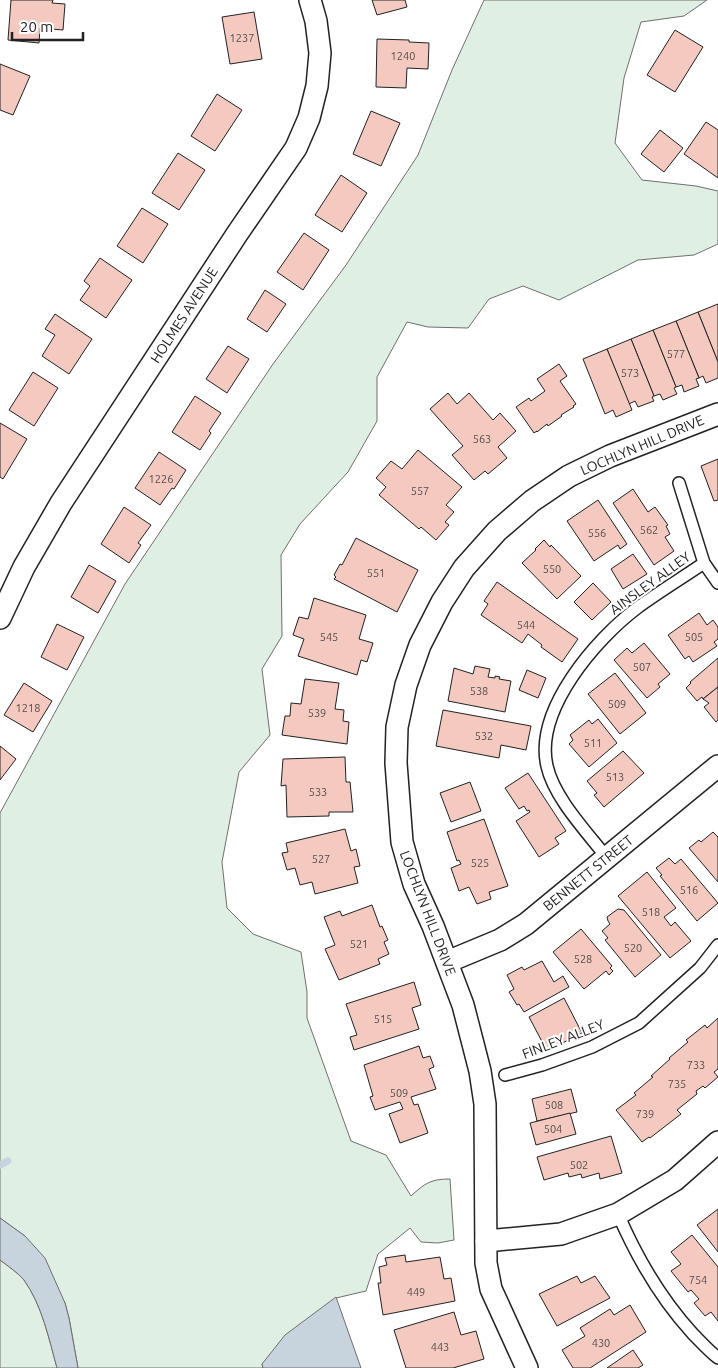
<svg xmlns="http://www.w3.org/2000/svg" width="718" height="1368" font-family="Ubuntu,sans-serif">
<rect width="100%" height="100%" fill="#fff"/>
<g fill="#e0efe3" stroke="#6f6f6f">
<path d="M484 0H707L684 16 641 22 624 78 615 143 642 180 696 186 718 191V244L694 255 638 260 559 300 523 286 489 299 468 328 428 327 407 322 377 377V421L348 472 300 524 281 555 282 636 262 669 270 735 239 772 222 862 227 908 253 934 301 952 307 992V1018L351 1141 386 1155 411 1196C425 1183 431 1179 450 1179L454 1240 438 1243 421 1242 410 1228 378 1254 366 1291 336 1298 262 1364 263 1368H78L69 1318 65 1303 25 1236 0 1218V813L125 584 273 364 346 265 418 155 452 70Z"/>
<path d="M0 1260C8 1266 18 1273 24 1280 42 1305 49 1339 57 1368H0Z"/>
</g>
<g fill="#c7d3dd" stroke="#6f6f6f">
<path d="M0 1218 25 1236 45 1258 65 1303 69 1318 78 1368H57C49 1339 42 1305 24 1280 18 1273 8 1266 0 1260Z"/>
<path d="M336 1297 361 1368H263L262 1364 285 1335Z"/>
</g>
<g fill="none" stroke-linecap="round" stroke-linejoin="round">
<path stroke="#c7d3dd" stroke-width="7" d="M0 1165 8 1161"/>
</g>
<g fill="#f3c9c0" stroke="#222">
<path d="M11 0H53L52 3 65 4 63 30 40 28 39 43 8 40Z"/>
<path d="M372 0H405L407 7 377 15Z"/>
<path d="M254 12 262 59 230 64 222 17Z"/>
<path d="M675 30 703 47 675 92 647 75Z"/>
<path d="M377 39 409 40V42L429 43 428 69 407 68 406 88 376 87Z"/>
<path d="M0 64 30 76 13 115 0 110Z"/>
<path d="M217 94 242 110 215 151 191 136Z"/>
<path d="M371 111 400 123 381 166 353 154Z"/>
<path d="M706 122 718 130V178L684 154Z"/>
<path d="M660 130 683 148 664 172 641 154Z"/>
<path d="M178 153 205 170 179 210 152 193Z"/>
<path d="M341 175 367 193 342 232 315 215Z"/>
<path d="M142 208 168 224 143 263 117 246Z"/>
<path d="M304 233 329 250 303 290 277 272Z"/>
<path d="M100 258 132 280 106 318 80 300 90 286 84 281Z"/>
<path d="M265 290 286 304 267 332 247 319Z"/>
<path d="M718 304V362L698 312Z"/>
<path d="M698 312 718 362V378L706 383 703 376 699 378 676 321Z"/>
<path d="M55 314 92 339 69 374 42 356 55 335 45 329Z"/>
<path d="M676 321 699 378 696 379 699 386 684 392 682 385 676 387 653 330Z"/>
<path d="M653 330 676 387 674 388 677 394 663 400 660 394 654 396 631 339Z"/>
<path d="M631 339 654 396 652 397 654 401 638 407 635 401 629 404 607 349Z"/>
<path d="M228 346 249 359 227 393 206 379Z"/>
<path d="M607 349 632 410 616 417 613 410 605 414 583 359Z"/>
<path d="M559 364 567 376 560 381 576 404 573 406 574 407 561 415 562 416 548 426 547 424 537 432V431L534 433 516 407 529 398 531 401 545 391 537 379Z"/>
<path d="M33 372 58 388 34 426 9 410Z"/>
<path d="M448 393 457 404 469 393 493 420 500 413 516 431 498 447 507 458 488 474 485 471 474 480 452 455 463 446 430 409Z"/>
<path d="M195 396 221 413 209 431 211 433 200 450 172 432Z"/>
<path d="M0 423 27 439 3 479 0 477Z"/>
<path d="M418 450 462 487 446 505 454 512 445 522 449 525 436 540 421 527 419 529 379 495 386 487 376 478 391 461 402 469Z"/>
<path d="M159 452 186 470 174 489 172 488 160 505 135 488Z"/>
<path d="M718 459V500L714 501 701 466Z"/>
<path d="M633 489 648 512 655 507 668 525 666 526 670 534 665 537 674 551 654 565 613 503Z"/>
<path d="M598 500 627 544 620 549 618 545 594 561 567 521Z"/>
<path d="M124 507 151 525 138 543 141 545 129 563 101 544Z"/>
<path d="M356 538 418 570 397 612 334 579 336 577 334 575 340 564 342 565Z"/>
<path d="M544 540 550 547 551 545 581 576 557 599 522 563 536 550 535 549Z"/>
<path d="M633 554 647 574 623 589 611 569Z"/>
<path d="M89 565 116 581 98 613 71 597Z"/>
<path d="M497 582 578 639 562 662 541 647 542 645 528 634 522 643 481 615 488 604 484 601Z"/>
<path d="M593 583 611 602 592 620 574 602Z"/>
<path d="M314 598 366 615 359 639 373 643 367 662 361 660 357 675 298 656 304 639 293 635 299 617 308 619Z"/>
<path d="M699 613 707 625 713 620 718 627V639L714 642 717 646 693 662 689 656 685 659 668 635Z"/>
<path d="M57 624 84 637 67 670 41 657Z"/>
<path d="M644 643 670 674 658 684 660 687 647 698 614 660 627 648 632 653Z"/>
<path d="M718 658V687L703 699 702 697 697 701 686 688 691 683 690 682Z"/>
<path d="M475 666 490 669 488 677 495 678V676L500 677 499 679 511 681 505 712 448 701 454 668 473 674Z"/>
<path d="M527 670 546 678 538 698 519 690Z"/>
<path d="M615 673 646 713 620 734 588 694Z"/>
<path d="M305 679 339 683 335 709 344 710 343 721 349 722 347 744 282 735 285 716H290L291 703 301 704Z"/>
<path d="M24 683 52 701 33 732 4 715Z"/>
<path d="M718 687V720L716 722 704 707 709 703 703 699Z"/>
<path d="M443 710 531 726 526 750 501 745 499 758 436 746Z"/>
<path d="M598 719 617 743 589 767 569 744 573 740 570 735 589 720 592 724Z"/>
<path d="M0 746 16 759 0 780Z"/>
<path d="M623 751 644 773 604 807 594 795 597 793 587 781Z"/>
<path d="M345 757 346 782H350L353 812H329V816L287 817 286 785 281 786 283 759Z"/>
<path d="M528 773 566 831 555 838 559 844 539 857 516 821 530 812 529 810 527 811 524 806 519 809 505 788Z"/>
<path d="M470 782 481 811 451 822 440 793Z"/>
<path d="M484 819 508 886 489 892 491 899 477 904 469 887 459 891 451 868 461 864 459 860 457 861 447 832Z"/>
<path d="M345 829 351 851 356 849 360 866 354 867 358 883 315 894 312 882 300 885 295 868 287 870 282 853 288 852 286 843Z"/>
<path d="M713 832 718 837V882L689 848 699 840 701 842Z"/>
<path d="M669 858 675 864 681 859 718 903 697 921 660 876 662 875 656 868Z"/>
<path d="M647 872 676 908 664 917 671 926 675 922 691 941 670 958 618 896Z"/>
<path d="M372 905 380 927 382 926 388 940 384 942 389 954 378 959 380 964 339 980 325 949 335 945 324 917 340 911 342 916Z"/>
<path d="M618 909 624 910 661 955 635 977 605 940 608 938 602 931 610 924 608 921 607 917Z"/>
<path d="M581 929 612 966 610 968 613 971 609 975 606 971 584 989 553 952Z"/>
<path d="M542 961 554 982 563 976 569 987 524 1012 519 1004 517 1005 509 992 514 989 507 975 522 967 524 970Z"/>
<path d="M414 982 421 1005 412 1008 419 1029 354 1050 350 1037 357 1035 346 1004Z"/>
<path d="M564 998 582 1033 547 1051 529 1017Z"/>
<path d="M718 1018V1069L714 1072 718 1077 705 1088 703 1086 696 1091 697 1094 677 1110 681 1114 650 1138 649 1137 642 1142 616 1110 636 1095 634 1093 653 1077 651 1076 670 1059 669 1058 688 1042 686 1040 705 1025 707 1028Z"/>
<path d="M419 1046 423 1058 430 1056 434 1067 429 1069 436 1089 411 1097 414 1105 418 1104 428 1133 400 1143 389 1114 403 1109 400 1102 375 1110 370 1097 373 1096 364 1065Z"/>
<path d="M571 1089 577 1112 537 1121 532 1099Z"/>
<path d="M570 1113 576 1134 536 1145 530 1123Z"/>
<path d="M611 1136 622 1173 600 1179 599 1173 582 1178 581 1174 569 1177 568 1173 544 1180 537 1157Z"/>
<path d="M718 1209V1252L697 1225Z"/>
<path d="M692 1235 718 1267V1321L711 1312 705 1316 694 1303 699 1299 691 1290 688 1292 671 1271 681 1264 671 1252Z"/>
<path d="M405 1255 406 1262 440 1257 444 1279 451 1278 455 1301 383 1315 378 1283H381L379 1267 387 1265 385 1258Z"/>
<path d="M577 1276 581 1283 595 1276 610 1298 557 1326 539 1294Z"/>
<path d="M630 1305 646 1332 590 1368H573L562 1350 585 1336 580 1328 610 1309 614 1315Z"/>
<path d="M454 1312 461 1335 476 1331 484 1359 453 1368H406L394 1330Z"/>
<path d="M633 1350 643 1365 638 1368H607Z"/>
</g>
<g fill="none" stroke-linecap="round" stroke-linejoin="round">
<g stroke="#222" stroke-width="14">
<g id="service">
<path d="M679 483 704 563 718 583"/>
<path d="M607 858C587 832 554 798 547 766 534 710 596 639 637 608 659 592 682 578 704 563"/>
<path d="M505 1075 542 1065 592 1047 639 1023 700 968 718 945"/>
<path d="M618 1214C637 1258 660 1298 693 1334 701 1342 709 1351 718 1358"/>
</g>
</g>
<g stroke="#222" stroke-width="24">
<g id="minor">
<path d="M0 618 24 567 61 503 237 234 296 148 309 118 317 86 320 53 316 21 310 0"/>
<path d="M447 962 500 940 526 924 718 766"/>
<path d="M486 1241 561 1234 618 1214 675 1180 718 1142"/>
<path d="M527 1368 491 1289 486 1263 485 1104 480 1071 463 1005 433 926 414 884 402 842 396 763 397 727 406 685 420 645 442 602 464 568 497 531 532 501 569 476 610 456 718 414"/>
</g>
</g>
<use href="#service" stroke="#fff" stroke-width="11"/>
<use href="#minor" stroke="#fff" stroke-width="21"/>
</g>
<g text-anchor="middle" stroke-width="4" stroke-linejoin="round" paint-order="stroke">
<g font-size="11" fill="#564c4a">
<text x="242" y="42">1237</text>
<text x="403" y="60">1240</text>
<text x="676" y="358">577</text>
<text x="630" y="377">573</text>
<text x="482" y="443">563</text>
<text x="161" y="483">1226</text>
<text x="420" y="495">557</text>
<text x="649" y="534">562</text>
<text x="597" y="537">556</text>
<text x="552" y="573">550</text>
<text x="376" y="577">551</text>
<text x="526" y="629">544</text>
<text x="329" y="641">545</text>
<text x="694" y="641">505</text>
<text x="642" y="671">507</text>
<text x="479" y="695">538</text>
<text x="617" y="708">509</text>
<text x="28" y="712">1218</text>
<text x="317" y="717">539</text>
<text x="484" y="740">532</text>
<text x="593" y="747">511</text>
<text x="615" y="781">513</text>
<text x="318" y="796">533</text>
<text x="321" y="863">527</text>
<text x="480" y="867">525</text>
<text x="689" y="894">516</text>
<text x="651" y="916">518</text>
<text x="359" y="948">521</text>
<text x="633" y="952">520</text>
<text x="583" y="963">528</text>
<text x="383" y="1023">515</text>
<text x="696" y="1069">733</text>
<text x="677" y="1088">735</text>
<text x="399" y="1097">509</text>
<text x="554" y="1109">508</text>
<text x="645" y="1118">739</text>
<text x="553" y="1133">504</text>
<text x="579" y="1169">502</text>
<text x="698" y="1284">754</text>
<text x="416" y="1296">449</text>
<text x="601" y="1347">430</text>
<text x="440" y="1351">443</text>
</g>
<g font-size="14" fill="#222" stroke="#fff">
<text transform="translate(184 315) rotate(-57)" y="5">HOLMES AVENUE</text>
<text transform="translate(642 445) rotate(-23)" y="5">LOCHLYN HILL DRIVE</text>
<text transform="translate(650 583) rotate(-36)" y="5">AINSLEY ALLEY</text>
<text transform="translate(588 873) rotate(-39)" y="5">BENNETT STREET</text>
<text transform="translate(428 913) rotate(69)" y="5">LOCHLYN HILL DRIVE</text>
<text transform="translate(563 1039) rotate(-21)" y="5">FINLEY ALLEY</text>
</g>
</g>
<path d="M12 32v8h71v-8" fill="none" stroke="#222222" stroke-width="2.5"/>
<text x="20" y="32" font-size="15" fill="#222222" stroke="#ffffff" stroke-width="4" paint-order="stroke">20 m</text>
</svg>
